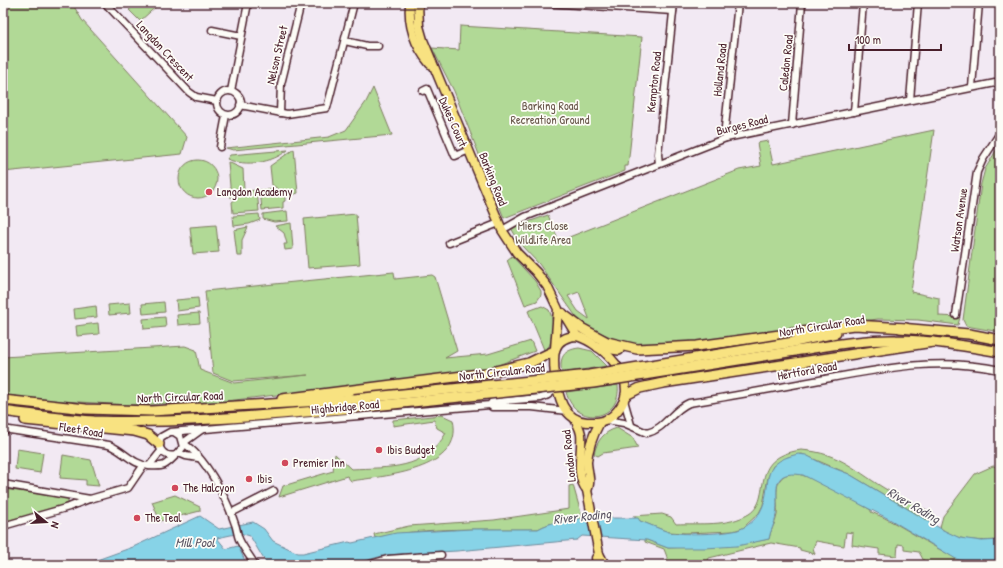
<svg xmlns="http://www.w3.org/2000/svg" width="1003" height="568" font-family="'Patrick Hand',sans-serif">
<rect width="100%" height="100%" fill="#f2e9f3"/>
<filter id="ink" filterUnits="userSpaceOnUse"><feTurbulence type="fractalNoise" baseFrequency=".025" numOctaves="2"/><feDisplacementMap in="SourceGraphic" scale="8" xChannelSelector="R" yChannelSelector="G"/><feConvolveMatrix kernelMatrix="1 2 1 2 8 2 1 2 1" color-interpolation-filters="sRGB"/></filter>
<g filter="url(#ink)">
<g fill="#b1d996" stroke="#7e7c60" fill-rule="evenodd">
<path d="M3 3H72L82 20 187 137 182 154 3 172Z"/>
<path d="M136 3H160L140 21 129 10Z"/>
<path d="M460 26 642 37 628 166H625V171L504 218 454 91 432 48 459 50Z"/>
<path d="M373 88 392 135 233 150 226 148 329 137 346 130 366 102Z"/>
<path d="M934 130 911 292 939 298V316L960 317 958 325 918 320 878 319 685 344H634L620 341 582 325 539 264 521 245 511 228 548 215 559 241 739 170 761 166 757 143 768 141 773 164ZM579 292 589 318V319L578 311 568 296Z"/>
<path d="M1000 144V332L966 326 963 320 981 184 985 169Z"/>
<path d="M294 149 298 193 289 196 272 185 270 166Z"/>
<path d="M288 150C272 163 246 167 227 159L230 155Z"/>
<circle cx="198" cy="179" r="19"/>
<path d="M228 162 243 169 244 189 231 198Z"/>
<path d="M272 189 285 197V201L283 202V208L262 210 260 190Z"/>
<path d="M257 190 259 211 233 213 232 202 246 191Z"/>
<path d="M287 211 288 221 274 222 263 219V214Z"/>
<path d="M259 214 260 220 249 224 234 226 233 216Z"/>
<path d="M356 214 360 264 308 268 304 219Z"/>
<path d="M291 223 293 249 285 250 284 244H287L284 233 275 226Z"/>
<path d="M216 225 219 252 193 254 190 227Z"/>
<path d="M248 227 242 240V256H237L234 230Z"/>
<path d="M512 256 535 281 541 291V295L537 301 525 305 507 260Z"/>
<path d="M394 272 395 279 432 275 435 277 457 351 445 358 488 354 531 341 535 351 485 370 218 402 128 405 46 400 3 395V357L185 346 196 350 200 370 234 383 308 375 233 381 213 373 205 291Z"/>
<path d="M198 298 199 308 177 311 176 300Z"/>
<path d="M164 302 165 312 143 314 142 304Z"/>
<path d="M130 303 131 313 109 315 108 305Z"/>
<path d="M96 306 97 317 75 319 74 309Z"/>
<path d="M542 306 549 310C555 323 555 340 545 352L528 311Z"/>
<path d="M199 313 200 323 178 325 177 315Z"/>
<path d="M165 317 166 327 144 329 143 319Z"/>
<path d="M98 323 99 334 77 336 76 326Z"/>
<path d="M579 348 592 351 607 366 562 373C559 358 563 350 579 348Z"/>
<path d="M618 385C622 420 576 429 566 392Z"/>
<path d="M442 415 453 420C465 471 383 476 351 481L347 476 279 497 283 486 333 471 335 454 351 469C390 467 424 471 446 433L437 428 434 420 393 426V420Z"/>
<path d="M617 428 633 438 638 448 603 453 598 456 594 454C597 441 603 432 617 428Z"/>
<path d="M17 449 43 453 40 473 15 469Z"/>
<path d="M801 450C842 453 856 472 889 491 903 499 918 506 933 513L930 522 849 474 802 454 788 457 773 466 768 477 763 505 759 513 743 528 733 531 686 533 668 532 640 521 633 516 662 514 671 517 676 524C700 523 727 527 749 514 774 498 746 458 801 450Z"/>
<path d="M63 455 91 460 99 486 86 485V480L60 478Z"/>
<path d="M993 466 1000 467V540C981 541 955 542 940 527L943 516 975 474Z"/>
<path d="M793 473C817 477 849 498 871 510V512C908 526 938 555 977 565H926L919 552 904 550V545L898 544 897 556 879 554V549L852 545 853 533 846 532 844 546 816 541 813 548 815 554 800 550V548L771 543 709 558 707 563 667 565V557L664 549 645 542V539L647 540 668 548 737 545 769 539C770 530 776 523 777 515 779 498 770 476 793 473Z"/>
<path d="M573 485 583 520C567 520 552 521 538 529 484 530 428 526 375 538L374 534 409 526 494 520 569 509V486Z"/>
<path d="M3 489 68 498V505L10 520V522L3 524Z"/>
<path d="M175 495 200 507V511L160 521 152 502Z"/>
</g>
<path fill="#87d3e7" stroke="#6f8b9c" d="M798 454 806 455 823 464 849 474 943 530 960 538 982 541 1000 540V565H977L956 559 891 520 803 475C767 469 780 493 776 515 775 524 770 531 769 539L737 546 705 548H668L647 540 582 536 577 540 457 551 386 555 349 565H264L266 563 250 536 240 533 217 538 226 549 238 546 247 565H83L133 547 200 516 219 529 253 522 264 529 273 541 298 553H303L349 542 352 543 396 533 472 529H538C564 514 609 519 638 518L640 521C649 524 659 529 669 532 683 535 718 534 733 531 743 530 755 521 760 512 775 485 755 464 798 454Z"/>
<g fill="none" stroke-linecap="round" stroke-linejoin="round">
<g stroke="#4a1f2b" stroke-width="9">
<g id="minor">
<path d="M105 3 189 92 196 97 217 101"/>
<path d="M545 3 673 11"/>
<path d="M212 30 241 36"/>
<path d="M345 41 367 46H378"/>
<path d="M972 87 979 3"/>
<path d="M231 91 248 3"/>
<path d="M423 91 427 89 455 156 469 150"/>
<circle cx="229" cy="103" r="12"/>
<path d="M910 100 918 3"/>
<path d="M240 105 287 114 327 108 354 3"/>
<path d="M854 112 863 3"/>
<path d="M280 113 281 84 301 3"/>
<path d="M792 125 802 3"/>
<path d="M726 138 725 127 738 3"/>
<path d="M220 147 226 115"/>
<path d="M659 164 658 154 674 3"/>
<path d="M502 230 525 217 726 138 1000 82"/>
<path d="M449 243 499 223"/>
<path d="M956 315 977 172 983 159 1000 133"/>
<path d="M624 400 631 425"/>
<path d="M490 405 492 407H532L567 411"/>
<path d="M606 420 624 423 647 433C665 429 672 410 689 403 735 396 780 387 825 379 884 368 941 357 1000 370"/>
<path d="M3 429 109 445C124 451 133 465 149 466 165 467 165 466 176 455"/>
<path d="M174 432 180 436 183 447 176 455C164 458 156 448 161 437L170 432 490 405 492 402 541 398 548 395 557 388"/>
<path d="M183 443C205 456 227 499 235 524 237 529 237 534 239 539 243 548 250 556 255 565"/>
<path d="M183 443 201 430"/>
<path d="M179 453 186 456 198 458"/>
<path d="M149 466 161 451"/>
<path d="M3 484 90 499 128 488 143 466"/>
<path d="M231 513 274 491"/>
<path d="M3 526 69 507 89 499"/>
<path d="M371 564 388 559 441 555"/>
</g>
</g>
<g stroke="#4a1f2b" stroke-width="11">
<g id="major">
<path d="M410 3C408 26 415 46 430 64"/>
<path d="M418 3 419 26 423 40 502 230 517 253 536 272 547 286 558 309 555 349"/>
<path d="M563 313 577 336"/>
<path d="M577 336C602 344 639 378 621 406 617 412 611 418 605 420 599 423 593 422 587 422 563 420 558 396 555 376 553 357 551 337 577 336Z"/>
<path d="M575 419C577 424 580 428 581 434 583 452 574 475 587 490"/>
<path d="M600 422C593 435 588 447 587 462 587 470 592 482 587 490L599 554 605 565"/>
<path d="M597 565 596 558 599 554"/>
</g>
</g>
<g stroke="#4a1f2b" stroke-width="12">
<g id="highway">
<path d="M564 315 583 329 607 342 637 349 697 346 854 325 906 328"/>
<path d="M900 328 969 334 1000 340"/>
<path d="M794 342 836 333"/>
<path d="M598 347 619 350"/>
<path d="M795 351C828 346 863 339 896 340 931 340 966 346 1000 352"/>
<path d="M626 395 640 388 663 383 933 342"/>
<path d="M282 399 487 373 529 363 554 351"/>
<path d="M3 400 86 409 151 411 354 399"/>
<path d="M3 411C33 415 63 419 94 421 181 424 268 415 355 408"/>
<path d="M25 420 134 431 148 435 159 444"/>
</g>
</g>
<use href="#minor" stroke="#fdfcf7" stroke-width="6"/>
<use href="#major" stroke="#f8e281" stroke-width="8"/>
<use href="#highway" stroke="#f8e281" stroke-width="9"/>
<g stroke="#4a1f2b" stroke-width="12" stroke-linecap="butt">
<g id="highway-bridge">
<path d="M354 399 589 375 794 342"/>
<path d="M355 408 593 383 795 351"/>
</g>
</g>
<use href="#highway-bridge" stroke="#f8e281" stroke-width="9"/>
</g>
</g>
<g fill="#d1495b" stroke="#fdfcf7" stroke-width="1.5">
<circle cx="209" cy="192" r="4"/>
<circle cx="379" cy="450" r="4"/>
<circle cx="285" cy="463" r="4"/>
<circle cx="249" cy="479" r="4"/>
<circle cx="175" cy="488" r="4"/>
<circle cx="137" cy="518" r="4"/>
</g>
<g text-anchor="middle" stroke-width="3.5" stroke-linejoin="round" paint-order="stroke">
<g font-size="12" fill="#4a1f2b" stroke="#fdfcf7">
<text transform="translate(165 51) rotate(47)" y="4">Langdon Crescent</text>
<text transform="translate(277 55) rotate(-77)" y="4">Nelson Street</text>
<text transform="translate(786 63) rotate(-84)" y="4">Caledon Road</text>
<text transform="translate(720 70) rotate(-84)" y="4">Holland Road</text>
<text transform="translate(654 82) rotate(-84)" y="4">Kempton Road</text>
<text transform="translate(453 122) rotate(66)" y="4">Dukes Court</text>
<text transform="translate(742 125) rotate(-14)" y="4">Burges Road</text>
<text transform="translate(493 179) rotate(68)" y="4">Barking Road</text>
<text transform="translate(959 220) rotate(-82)" y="4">Watson Avenue</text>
<text transform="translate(822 326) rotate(-9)" y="4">North Circular Road</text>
<text transform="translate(807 371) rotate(-10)" y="4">Hertford Road</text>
<text transform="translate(502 372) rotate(-6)" y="4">North Circular Road</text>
<text transform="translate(180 397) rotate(-2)" y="4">North Circular Road</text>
<text transform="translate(345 407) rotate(-5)" y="4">Highbridge Road</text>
<text transform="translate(81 430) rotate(9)" y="4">Fleet Road</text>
<text transform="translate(569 456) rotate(-96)" y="4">London Road</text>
</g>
<g font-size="12" fill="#69574b" stroke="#fdfcf7">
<text x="550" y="110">Barking Road<tspan x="550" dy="14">Recreation Ground</tspan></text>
<text x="543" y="230">Miers Close<tspan x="543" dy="14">Wildlife Area</tspan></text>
</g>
<g font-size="12" fill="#4a1f2b" stroke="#fdfcf7" text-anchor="start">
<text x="217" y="196">Langdon Academy</text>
<text x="387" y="454">Ibis Budget</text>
<text x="293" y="467">Premier Inn</text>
<text x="257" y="483">Ibis</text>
<text x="183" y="492">The Halcyon</text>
<text x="145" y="522">The Teal</text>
</g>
<g font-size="13" font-style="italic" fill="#5c5563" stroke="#fdfcf7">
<text transform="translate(914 505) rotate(30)" y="5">River Roding</text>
<text transform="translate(582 516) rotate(-6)" y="5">River Roding</text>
<text x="195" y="547">Mill Pool</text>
</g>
</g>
<rect width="1003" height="568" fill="none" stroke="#fdfcf7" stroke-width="16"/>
<rect x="8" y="8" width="987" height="552" fill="none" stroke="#4a1f2b" stroke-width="1.5" filter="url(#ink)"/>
<g transform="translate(46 522) rotate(108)" stroke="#fdfcf7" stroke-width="3" paint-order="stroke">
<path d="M0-3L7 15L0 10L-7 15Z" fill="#4a1f2b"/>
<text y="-6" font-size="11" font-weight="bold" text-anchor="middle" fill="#4a1f2b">N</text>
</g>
<path d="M849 44v6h92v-6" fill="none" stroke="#4a1f2b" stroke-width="2"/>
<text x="855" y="44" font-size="12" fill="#4a1f2b" stroke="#fdfcf7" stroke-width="3" paint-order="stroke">100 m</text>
</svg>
